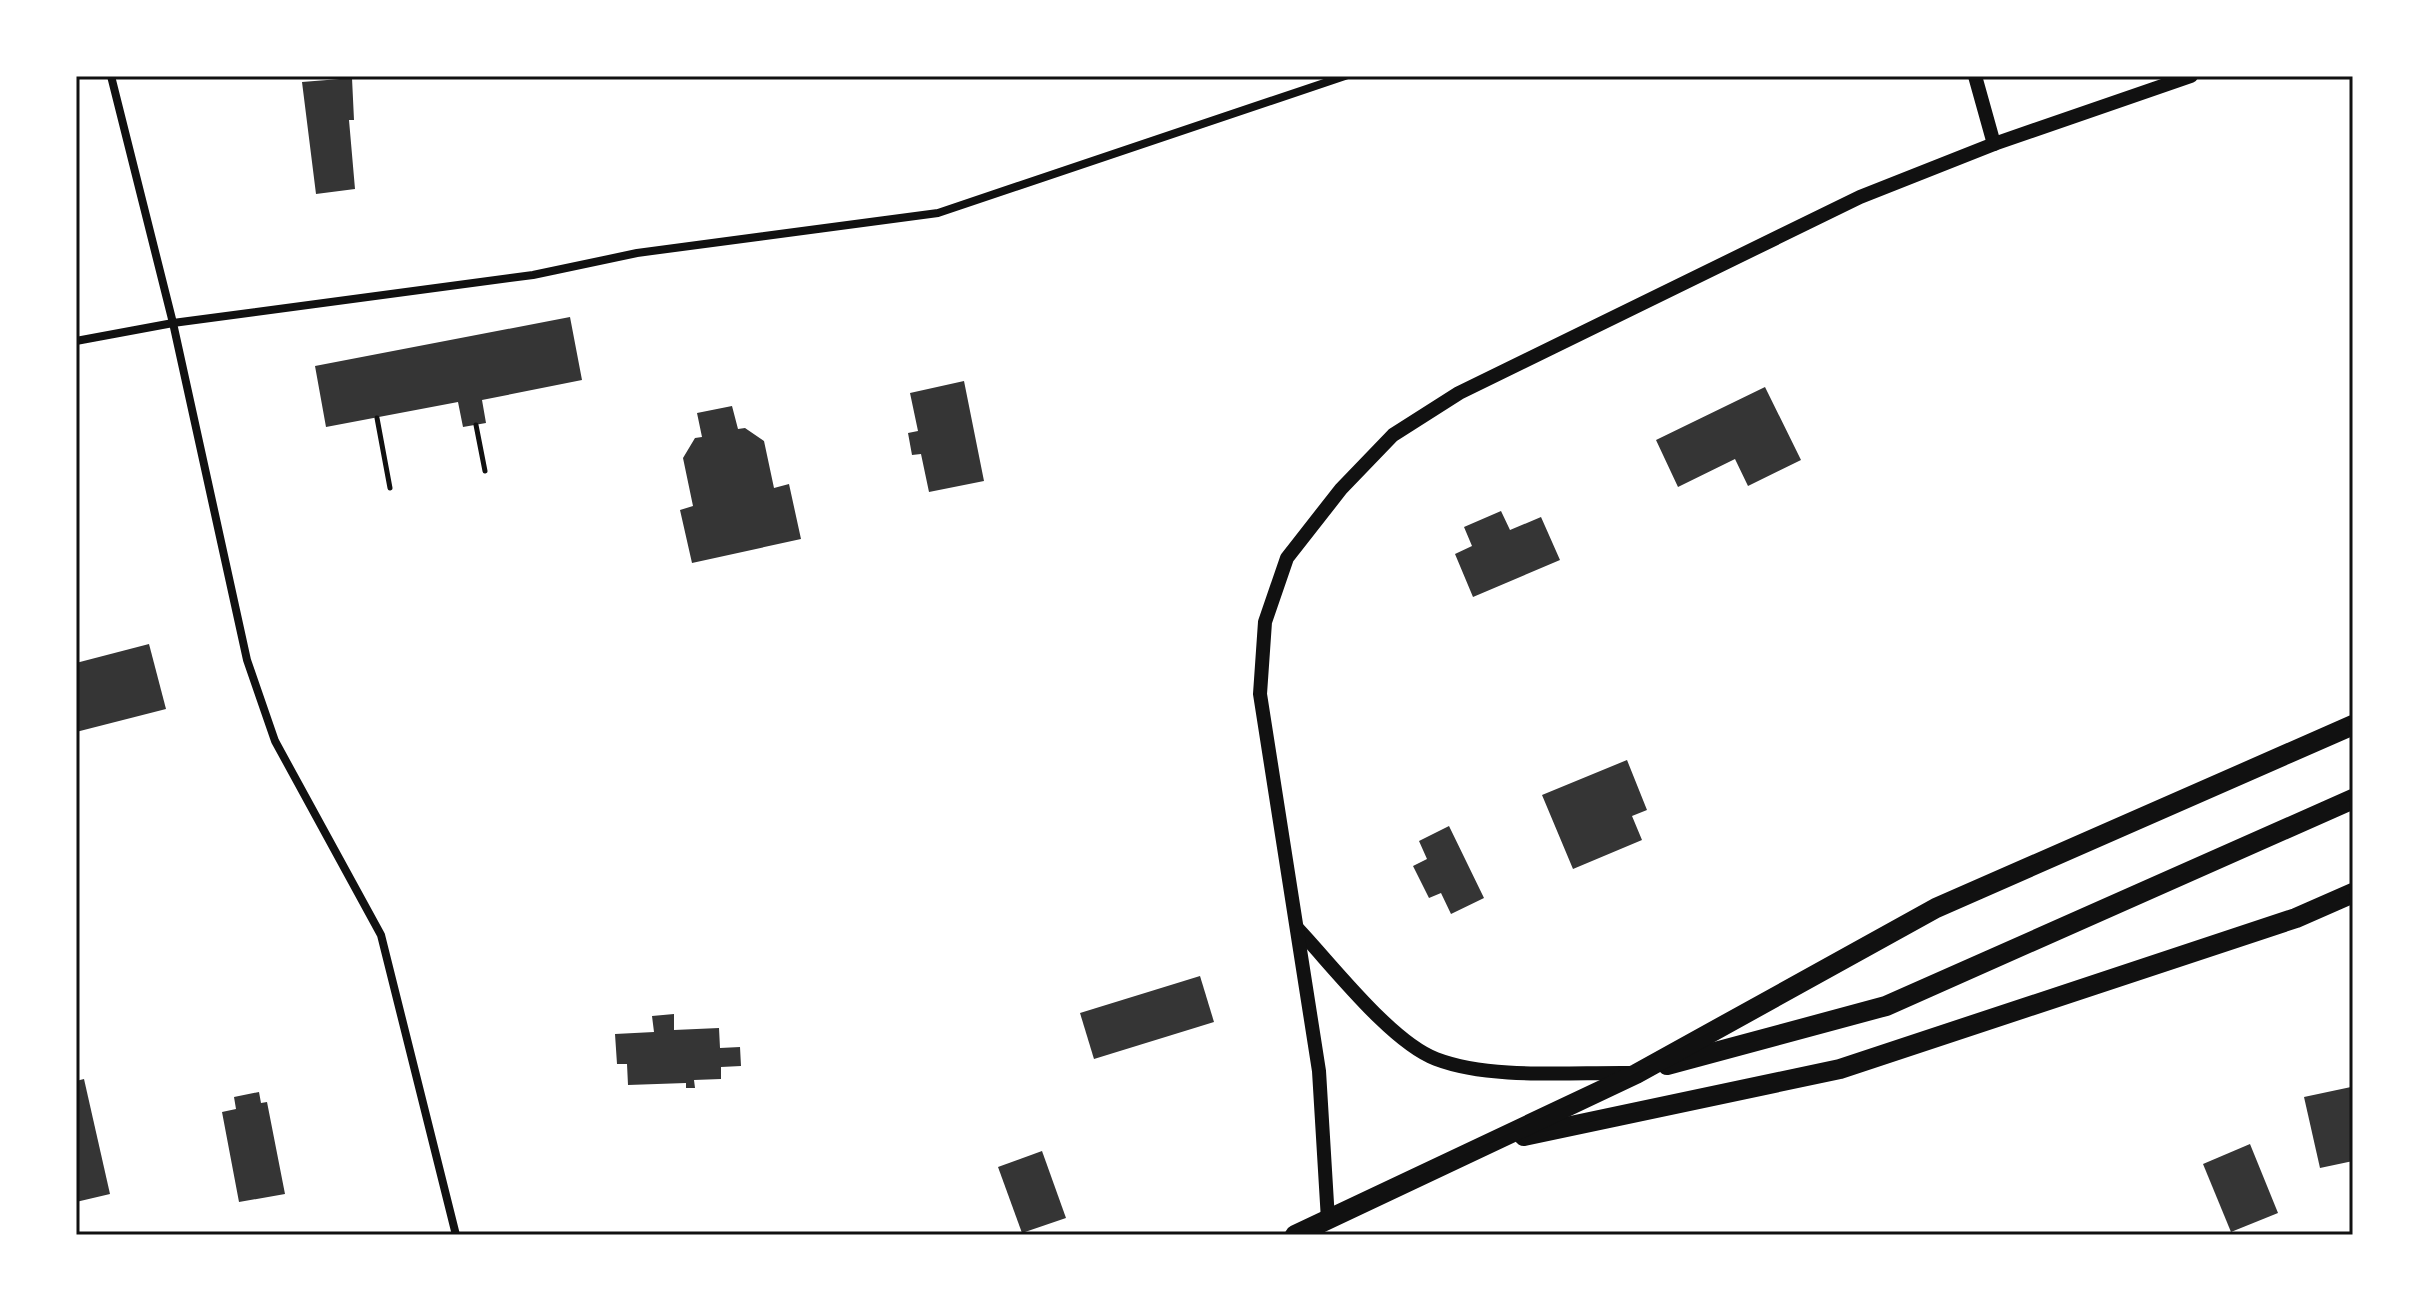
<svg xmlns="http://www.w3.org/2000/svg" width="2429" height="1311" font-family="'Archivo Narrow',sans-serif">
<rect width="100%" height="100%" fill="#fff"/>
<g fill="#353535">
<path d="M352 78 354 120H349L355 189 316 194 302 82Z"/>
<path d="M570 317 582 380 482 400 486 423 463 427 458 402 326 427 315 366Z"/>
<path d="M964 381 984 481 929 492 921 454 912 455 908 433 918 431 910 393Z"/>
<path d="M1765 387 1801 460 1748 486 1735 459 1678 487 1656 440Z"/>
<path d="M732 406 738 429 745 428 764 441 774 488 789 484 801 539 692 563 680 510 693 506 683 458 695 438 702 437 697 413Z"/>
<path d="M1501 511 1510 530 1541 517 1560 560 1473 597 1455 554 1472 546 1464 527Z"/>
<path d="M149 644 166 709 76 732V663Z"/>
<path d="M1627 760 1647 810 1632 816 1642 840 1573 869 1542 795Z"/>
<path d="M1449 826 1484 898 1451 914 1441 893 1429 898 1413 866 1427 859 1419 841Z"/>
<path d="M1200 976 1214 1022 1094 1059 1080 1013Z"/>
<path d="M674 1014V1030L719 1028 720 1048 740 1047 741 1066 721 1067V1079L694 1080 695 1088H686V1083L628 1085 627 1064H617L615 1034 654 1032 652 1016Z"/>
<path d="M84 1079 110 1194 76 1202V1081Z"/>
<path d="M2351 1087 2353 1161 2320 1168 2304 1097Z"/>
<path d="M259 1092 261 1103 267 1102 285 1194 239 1202 222 1112 236 1109 234 1097Z"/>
<path d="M2250 1144 2278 1213 2231 1232 2203 1164Z"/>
<path d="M1042 1151 1066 1218 1022 1233 998 1167Z"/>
</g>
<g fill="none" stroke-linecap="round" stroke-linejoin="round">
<g stroke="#111" stroke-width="5">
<path d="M377 418 390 488"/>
<path d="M476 425 485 471"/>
</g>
<g stroke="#111" stroke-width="8">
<path d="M111 76 173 323 247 660 275 741 381 935 456 1235"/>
<path d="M76 341 173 323 533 275 637 253 938 213 1345 76"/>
</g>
<g stroke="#111" stroke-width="14">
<path d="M1975 76 1994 144"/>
<path d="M1298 929C1332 965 1391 1042 1436 1059 1491 1080 1572 1072 1631 1073"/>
<path d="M1328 1220 1319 1071 1260 694 1265 622 1287 558 1341 489 1393 435 1459 393 1860 197 1994 144 2191 76"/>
</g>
<g stroke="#111" stroke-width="20">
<path d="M1667 1065 1886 1006 2353 799"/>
<path d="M1524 1136 1840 1069 2296 918 2353 893"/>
<path d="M1295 1235 1636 1074 1936 908 2353 725"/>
</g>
</g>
<rect width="2429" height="1311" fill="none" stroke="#ffffff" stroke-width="156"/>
<rect x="78" y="78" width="2273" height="1155" fill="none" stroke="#111" stroke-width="3"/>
</svg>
